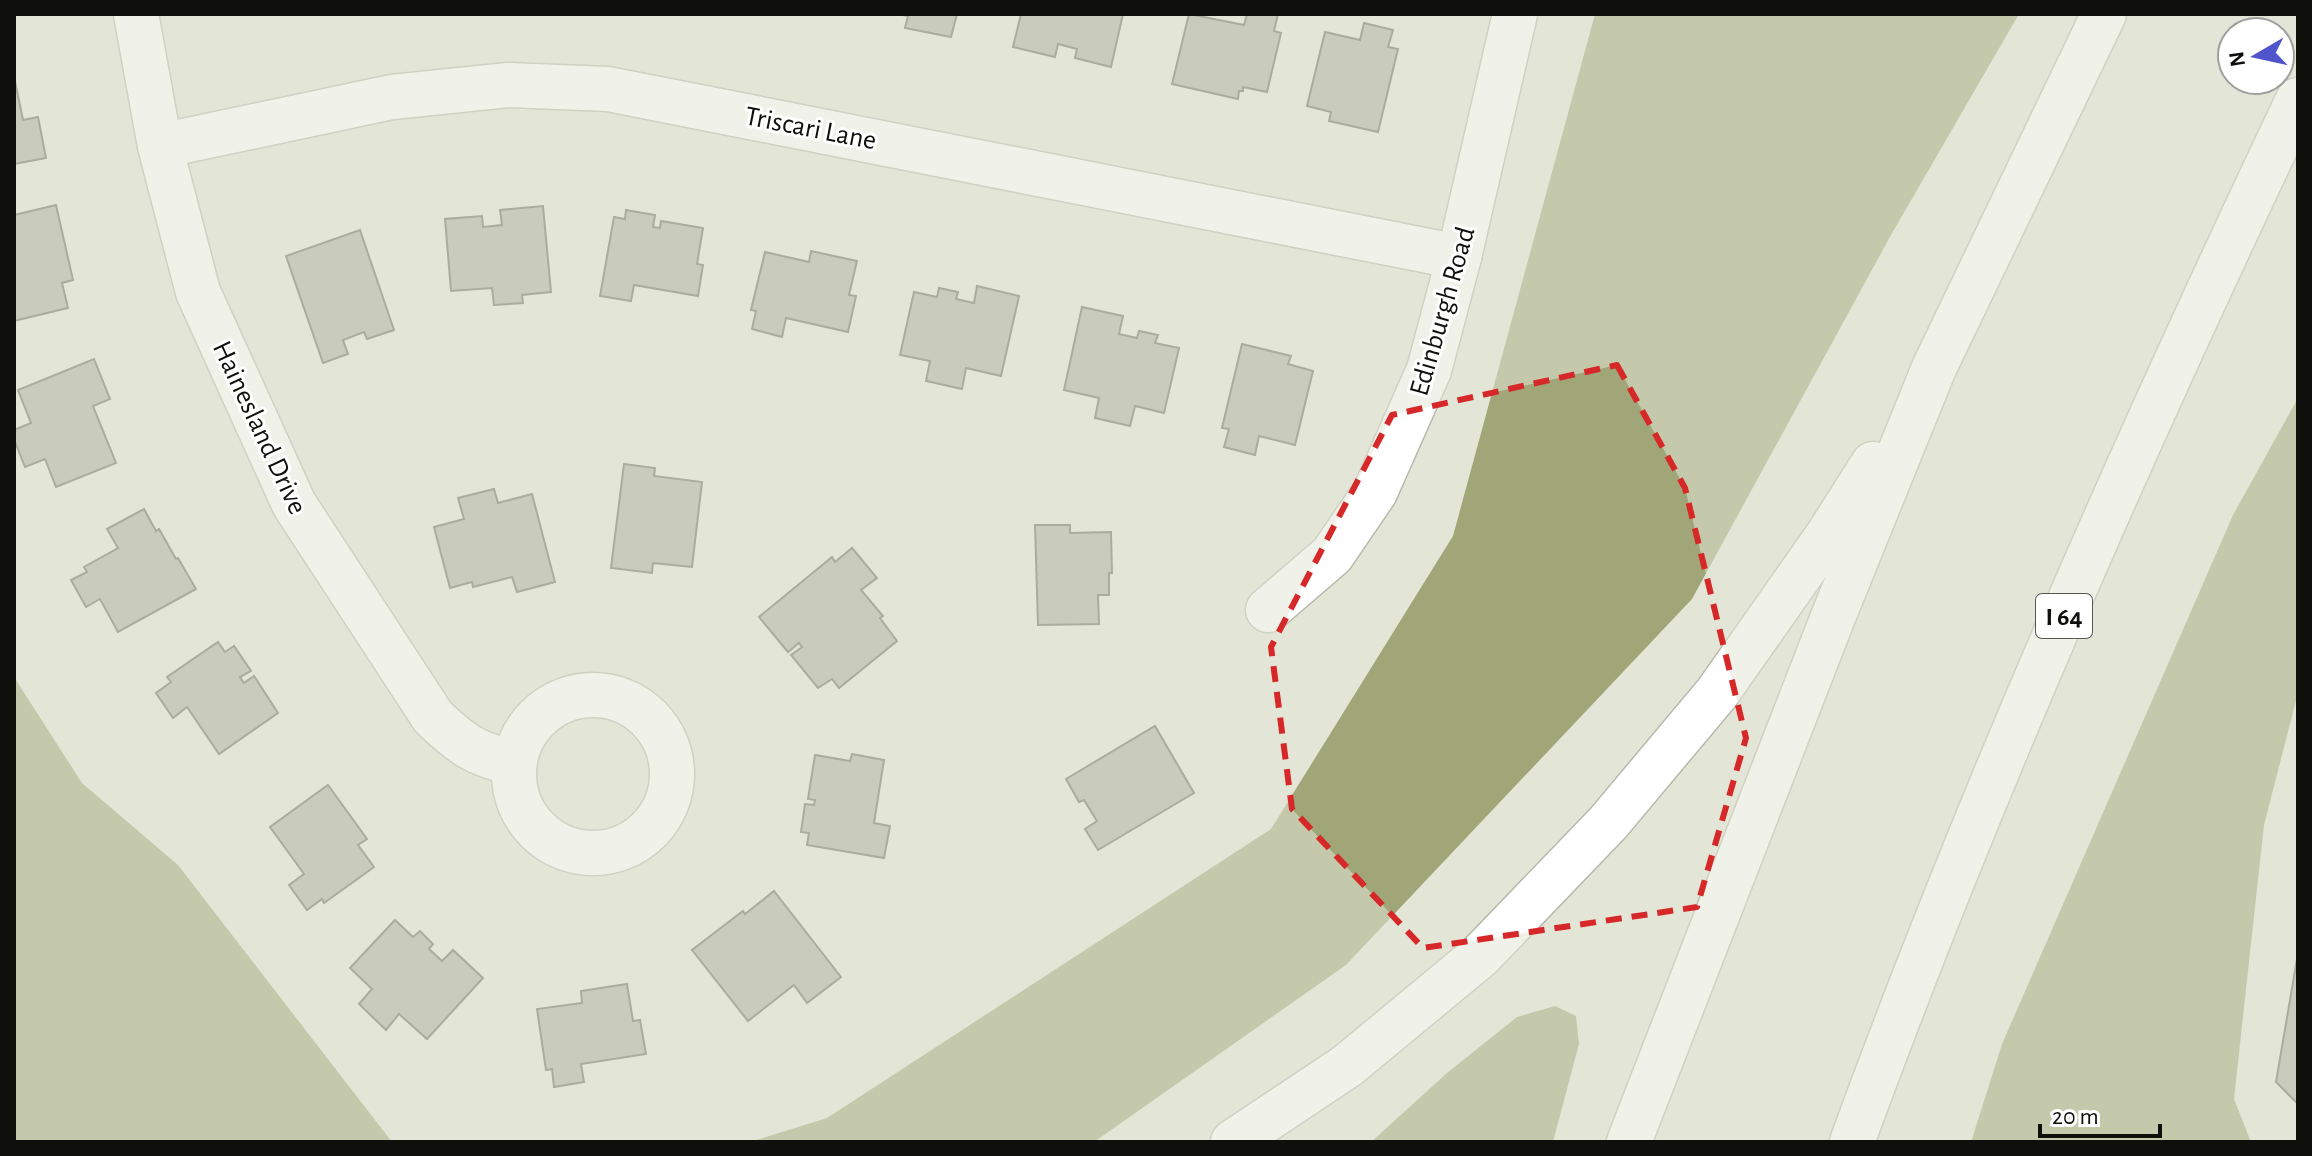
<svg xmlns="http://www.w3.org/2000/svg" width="2312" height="1156" font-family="'Alegreya Sans',sans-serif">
<rect width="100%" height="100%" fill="#e3e6d7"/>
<g fill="#a0a677">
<path d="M1595 14H2019L1891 235 1692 599 1346 965 1094 1142H750L827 1118 1271 829 1453 536Z"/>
<path d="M2298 398V693L2264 825 2234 1099 2251 1142H1971L2002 1044 2233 515Z"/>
<path d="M14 677 82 783 178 865 392 1142H14Z"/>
<path d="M1555 1006 1576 1016 1579 1044 1553 1142H1371L1447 1073 1517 1017Z"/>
</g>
<g fill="#a9ab9d" stroke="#646659" stroke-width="2">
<path d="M897 14H957L951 37 905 28 908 16Z"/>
<path d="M1021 14H1123L1111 67 1075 58 1077 49 1058 44 1055 57 1013 47Z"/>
<path d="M1189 14 1244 25 1247 14H1278L1274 31 1281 33 1267 92 1243 87V91H1239L1238 99 1172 84Z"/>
<path d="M1364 23 1393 30 1388 47 1398 49 1378 132 1329 121 1331 112 1307 106 1325 32 1360 40Z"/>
<path d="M15 81 23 120 38 117 46 158 14 164Z"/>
<path d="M56 205 73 280 62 283 68 308 14 321V215Z"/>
<path d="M543 206 551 292 522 295 523 303 494 305 492 288 451 291 445 219 482 216 483 227 502 225 500 210Z"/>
<path d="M626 210 655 215 653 227 660 228 661 221 703 228 697 264 703 265 698 296 634 285 631 301 600 296 614 217 625 219Z"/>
<path d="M360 230 394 330 367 339 364 332 343 340 348 354 323 363 286 256Z"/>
<path d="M811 251 857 261 849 295 856 296 848 332 786 318 782 337 752 329 756 311 751 310 765 252 809 262Z"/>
<path d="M977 286 1019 296 1001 376 966 368 962 389 926 381 930 361 900 355 914 292 937 297 939 288 958 292 956 299 974 303Z"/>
<path d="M1082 307 1123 316 1119 334 1137 338 1139 331 1158 335 1155 343 1179 348 1164 413 1135 406 1130 426 1095 418 1099 398 1064 390Z"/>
<path d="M1242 344 1291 356 1288 364 1313 371 1295 445 1259 436 1255 455 1224 447 1229 429 1222 428Z"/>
<path d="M94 359 110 399 93 406 116 463 56 487 45 459 25 467 14 439V430L31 423 18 390Z"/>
<path d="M624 464 655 468 654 476 702 482 692 567 653 563 652 573 611 568Z"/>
<path d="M494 489 498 503 532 494 555 582 517 592 512 577 473 587 472 582 450 588 434 527 464 519 458 498Z"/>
<path d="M144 509 156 531 159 529 176 559 178 558 196 589 118 632 100 599 86 607 71 580 87 572 84 567 118 548 107 529Z"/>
<path d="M1035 525H1070V533L1111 532 1112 573H1109V595H1098L1099 624 1038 625Z"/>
<path d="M852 548 877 578 861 590 883 616 880 618 897 641 839 688 832 679 818 688 791 655 802 647 799 643 788 652 759 617 832 557 835 562Z"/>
<path d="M218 642 225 652 234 646 251 671 240 677 244 683 254 676 278 713 219 754 187 707 173 718 156 693 171 682 167 677Z"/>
<path d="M1155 726 1194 793 1098 850 1085 829 1097 821 1084 800 1079 802 1066 779Z"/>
<path d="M852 754 884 760 874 823 890 826 884 858 807 845 809 833 801 832 805 804 814 805 815 800 808 799 815 755 850 761Z"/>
<path d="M328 785 367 839 358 845 374 867 324 903 322 899 307 910 289 885 304 874 270 827Z"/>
<path d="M774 891 841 977 807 1003 794 985 748 1021 692 950 743 911 745 914Z"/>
<path d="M395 920 413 937 420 931 433 944 429 949 442 961 453 950 483 978 427 1039 399 1014 386 1030 359 1004 372 989 350 968Z"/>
<path d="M2298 953V1104L2276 1082Z"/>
<path d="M627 984 633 1021 640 1020 646 1054 581 1064 584 1082 554 1087 552 1069 546 1070 537 1009 582 1003 581 991Z"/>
</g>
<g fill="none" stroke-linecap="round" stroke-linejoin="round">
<g stroke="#b6b8aa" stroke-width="47">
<g id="street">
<path d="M136 14 160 146 198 292 294 504 433 717C460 743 477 756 514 762"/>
<path d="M160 146 392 97 509 85 608 89 1459 257"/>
<path d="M1268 610 1332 555 1375 492 1429 370 1459 257 1515 14"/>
<circle cx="593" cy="774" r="79"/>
</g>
</g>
<g stroke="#b6b8aa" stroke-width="47">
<g id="highway">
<path d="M1233 1142 1347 1066 1480 956 1608 823 1717 693 1828 535 1873 464"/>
<path d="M1629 1142 1833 617 1934 368 2104 14"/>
<path d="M1852 1142C1982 787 2136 441 2298 100"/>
</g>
</g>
<use href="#street" stroke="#fff" stroke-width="44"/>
<use href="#highway" stroke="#fff" stroke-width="44"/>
</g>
<path d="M0 0H2312V1156H0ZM1617 365 1685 488 1746 738 1697 907 1423 948 1292 809 1271 647 1392 415Z" fill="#e3e6d7" fill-opacity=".55" fill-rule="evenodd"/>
<path fill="none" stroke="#d62828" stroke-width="6" stroke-dasharray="16 10" stroke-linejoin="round" d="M1617 365 1685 488 1746 738 1697 907 1423 948 1292 809 1271 647 1392 415Z"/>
<g text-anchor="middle" stroke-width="6" stroke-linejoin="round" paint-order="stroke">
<rect fill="#fff" stroke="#575754" stroke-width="2" x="2036" y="594" width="56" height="44" rx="6"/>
<g font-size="26" font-weight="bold" fill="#0f0f0b">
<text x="2064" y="625">I 64</text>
</g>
<g font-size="28" fill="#0f0f0b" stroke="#fff">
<text transform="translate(811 127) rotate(11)" y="10">Triscari Lane</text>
<text transform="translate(1441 311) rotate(-74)" y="10">Edinburgh Road</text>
<text transform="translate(261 427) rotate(65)" y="10">Hainesland Drive</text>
</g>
</g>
<rect width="2312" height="1156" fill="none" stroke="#0f0f0b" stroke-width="32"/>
<g transform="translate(2256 56) rotate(261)"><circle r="38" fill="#ffffff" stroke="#9f9f9d" stroke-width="2"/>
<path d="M0-6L14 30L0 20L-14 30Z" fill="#5155cc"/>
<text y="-12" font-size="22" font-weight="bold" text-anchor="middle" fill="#0f0f0b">N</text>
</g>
<path d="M2040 1124v12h120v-12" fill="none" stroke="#0f0f0b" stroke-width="4"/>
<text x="2052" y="1124" font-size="24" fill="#0f0f0b" stroke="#ffffff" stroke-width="6" paint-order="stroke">20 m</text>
</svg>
